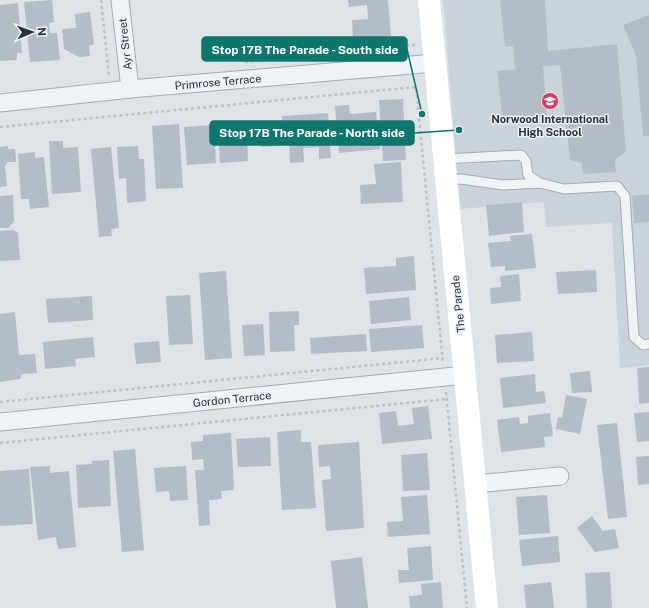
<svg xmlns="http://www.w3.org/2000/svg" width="649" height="608" font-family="'Public Sans',sans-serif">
<rect width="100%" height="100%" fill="#dee3e8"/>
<path fill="#ccd2da" d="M443 0H649V365L620 368 612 223 546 227 544 202 460 209Z"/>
<g fill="#b5bcc5">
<path d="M52 0 54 22 49 23 50 33H57L60 60 30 62 24 2Z"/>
<path d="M348 0H388L391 36 353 39 352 20 368 19 367 5 349 7Z"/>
<path d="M500 0H545L548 51 617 44 626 152 615 159 616 172 583 174 582 163 570 160 560 65 543 66 547 118 503 122 497 71 515 69 513 46 505 47Z"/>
<path d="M18 3 22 53H17V60L0 61V5Z"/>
<path d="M90 12 94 44 89 46 90 56 79 57 64 49 62 29 76 28 75 14Z"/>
<path d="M649 15V136H643L636 56 623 25Z"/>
<path d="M403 99 406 160 383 161 379 100Z"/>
<path d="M349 105 350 114 376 112 380 149 339 153 335 106Z"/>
<path d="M328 113 331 158 319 159V147L303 148 304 162 290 163 289 140 284 141 282 116Z"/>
<path d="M279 122 281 146 261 147 259 123Z"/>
<path d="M179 124 183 188 156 189 152 126Z"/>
<path d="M232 124 234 142 247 141 248 161 220 163 218 125Z"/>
<path d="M214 125 216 163 187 165 184 127Z"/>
<path d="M49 141H63V148L78 147 81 192 52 194Z"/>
<path d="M8 146V149H15L16 162H8L5 166 7 186 0 187V147Z"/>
<path d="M138 146 139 159H144L146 201 127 203 126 178 119 179 117 147Z"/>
<path d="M111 147 119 228 111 229 112 236 99 237 91 149Z"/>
<path d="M35 152V158L44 157 49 207 30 209 29 199H21L18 154Z"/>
<path d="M401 162 403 202 361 204 360 185 376 184 374 164Z"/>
<path d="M649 194V222L634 223 632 196Z"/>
<path d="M13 195 14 222 8 228H0V196Z"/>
<path d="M522 202 524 232 489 236 486 205Z"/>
<path d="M14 230 18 233 20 260 0 261V231Z"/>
<path d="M532 234 536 268 505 271V266L491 267 488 243 511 241 510 236Z"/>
<path d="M414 256 416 290 366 294 364 268 396 266V258Z"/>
<path d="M596 270 597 292 558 294 556 272Z"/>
<path d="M226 271 232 358 205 360 199 273Z"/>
<path d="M519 274 521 301 491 304 490 288 501 287 500 276Z"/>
<path d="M190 295 193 344 169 345 166 296Z"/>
<path d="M92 296 93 320 48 323 46 299Z"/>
<path d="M409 297 411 320 371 324 369 301Z"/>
<path d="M299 311V325H294L295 351 270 352 269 312Z"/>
<path d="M15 312 19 355 35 354 37 373 22 374 20 379 0 382V314Z"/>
<path d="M263 324 265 355 244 356 242 325Z"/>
<path d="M422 325 424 348 371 352 369 329Z"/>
<path d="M532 332 534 361 497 363 495 335Z"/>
<path d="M366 334 367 351 311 354 310 338Z"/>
<path d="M93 337 95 357 75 359 76 366 45 369 43 342Z"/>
<path d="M159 341 161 362 136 364 134 343Z"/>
<path d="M649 367V403L639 404 637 368Z"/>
<path d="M590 371 592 392 572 393 570 373Z"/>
<path d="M535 374 536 392 544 391 546 403 503 408 500 378Z"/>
<path d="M566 395 587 399 580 434 556 429 558 417 562 418Z"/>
<path d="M428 406 432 439 382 444 379 413 396 411 398 426 414 424 412 408Z"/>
<path d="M649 412V441L637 442 634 413Z"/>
<path d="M550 413 553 436 544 437 545 447 501 452 497 420 519 417 520 424 528 423V416Z"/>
<path d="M617 423 627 517 608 519 597 425Z"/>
<path d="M301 430V442H311L316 508 282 510 277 432Z"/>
<path d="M231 433 234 490 221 491 222 499 209 500 210 525 199 526 195 470H204L203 459 192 460 191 442 203 441V435Z"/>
<path d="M270 437 271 466 238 467 236 439Z"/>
<path d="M359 442 364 528 326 531 322 480 331 479 330 466 319 467 318 445Z"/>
<path d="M135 449 144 550 122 552 113 451Z"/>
<path d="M427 453 430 490 403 491 401 455Z"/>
<path d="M649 456V484L638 485 636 457Z"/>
<path d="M109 460 111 506 78 508 76 465 92 464V461Z"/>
<path d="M50 466V473L69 471 76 547 58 549 56 537 38 540 30 467Z"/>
<path d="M186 466 188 500 170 501 169 491 156 492 154 468Z"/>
<path d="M29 469 33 524 0 526V471Z"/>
<path d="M427 495 430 534 388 537 387 522 403 521 401 497Z"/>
<path d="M547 495 550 533 519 535 516 497Z"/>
<path d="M592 516 603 531 615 529 619 548 595 552 577 528Z"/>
<path d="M558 536 560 562 522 566 519 540Z"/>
<path d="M431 546 433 580 399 583 398 570H409L407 548Z"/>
<path d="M362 557 368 608H336L331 561Z"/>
<path d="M610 572 612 608H587L585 573Z"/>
<path d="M441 582 443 608H410L409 596 422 595 421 584Z"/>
<path d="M551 582 554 608H526L524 585Z"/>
</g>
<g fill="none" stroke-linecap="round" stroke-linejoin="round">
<g stroke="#a3aab2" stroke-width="11">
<g id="service">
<path d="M444 159 521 155 526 161 528 175 540 183"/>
<path d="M446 180 461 179 503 185 540 183 564 189 617 186 625 196 634 337 643 345 649 344"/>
</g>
</g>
<g stroke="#a3aab2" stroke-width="19">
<g id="minor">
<path d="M120 0 130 89"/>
<path d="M0 103 130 89 435 63"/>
<path d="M0 422 465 375"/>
<path d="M475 484 560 476"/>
</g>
</g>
<g stroke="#bcc1c6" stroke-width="2.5" stroke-dasharray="3 3" stroke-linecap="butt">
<path d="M101 0 109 76"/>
<path d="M245 62 414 45V43"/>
<path d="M0 127 416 87 443 363"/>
<path d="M446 392 467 608"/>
<path d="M0 402 443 358"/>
<path d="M0 443 447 399"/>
</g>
<use href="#service" stroke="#f0f3f6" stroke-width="9"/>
<use href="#minor" stroke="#f0f3f6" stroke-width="17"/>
<path stroke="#fff" stroke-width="22" d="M429 0 487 608"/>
</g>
<defs>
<g id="school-disc" transform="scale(0.9)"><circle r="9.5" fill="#d13e61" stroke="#edf1f5"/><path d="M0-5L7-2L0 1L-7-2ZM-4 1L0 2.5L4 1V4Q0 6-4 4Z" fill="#fff"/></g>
</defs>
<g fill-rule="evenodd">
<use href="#school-disc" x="550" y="101"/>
</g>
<g text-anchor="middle" stroke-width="3" stroke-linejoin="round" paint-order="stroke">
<g font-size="11" fill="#27323f" stroke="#edf1f5">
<text transform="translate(125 44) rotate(-96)" y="4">Ayr Street</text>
<text transform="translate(218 82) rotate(-5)" y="4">Primrose Terrace</text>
<text transform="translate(458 304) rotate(-96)" y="4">The Parade</text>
<text transform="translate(232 399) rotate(-6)" y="4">Gordon Terrace</text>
</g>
<g font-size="11" font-weight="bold" fill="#27323f" stroke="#edf1f5">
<text x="550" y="123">Norwood International<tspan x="550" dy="13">High School</tspan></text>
</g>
</g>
<path fill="none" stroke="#0f766e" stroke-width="1.5" d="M422 114L407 49M459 130L414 133"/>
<g fill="#0f766e" stroke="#edf1f5" stroke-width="1.5">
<circle cx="422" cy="114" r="4"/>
<circle cx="459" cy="130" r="4"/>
</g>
<g fill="#0f766e" stroke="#0f766e" stroke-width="1.5">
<rect x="202" y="37" width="205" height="24" rx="4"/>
<rect x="210" y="121" width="204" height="24" rx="4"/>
</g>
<g font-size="12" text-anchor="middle" font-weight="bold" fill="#fff">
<text x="305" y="54">Stop 17B The Parade - South side</text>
<text x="312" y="137">Stop 17B The Parade - North side</text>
</g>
<g transform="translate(32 32) rotate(88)" stroke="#edf1f5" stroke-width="3" paint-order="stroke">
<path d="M0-3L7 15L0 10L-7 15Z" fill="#27323f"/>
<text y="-6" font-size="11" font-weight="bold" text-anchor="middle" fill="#27323f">N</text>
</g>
</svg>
